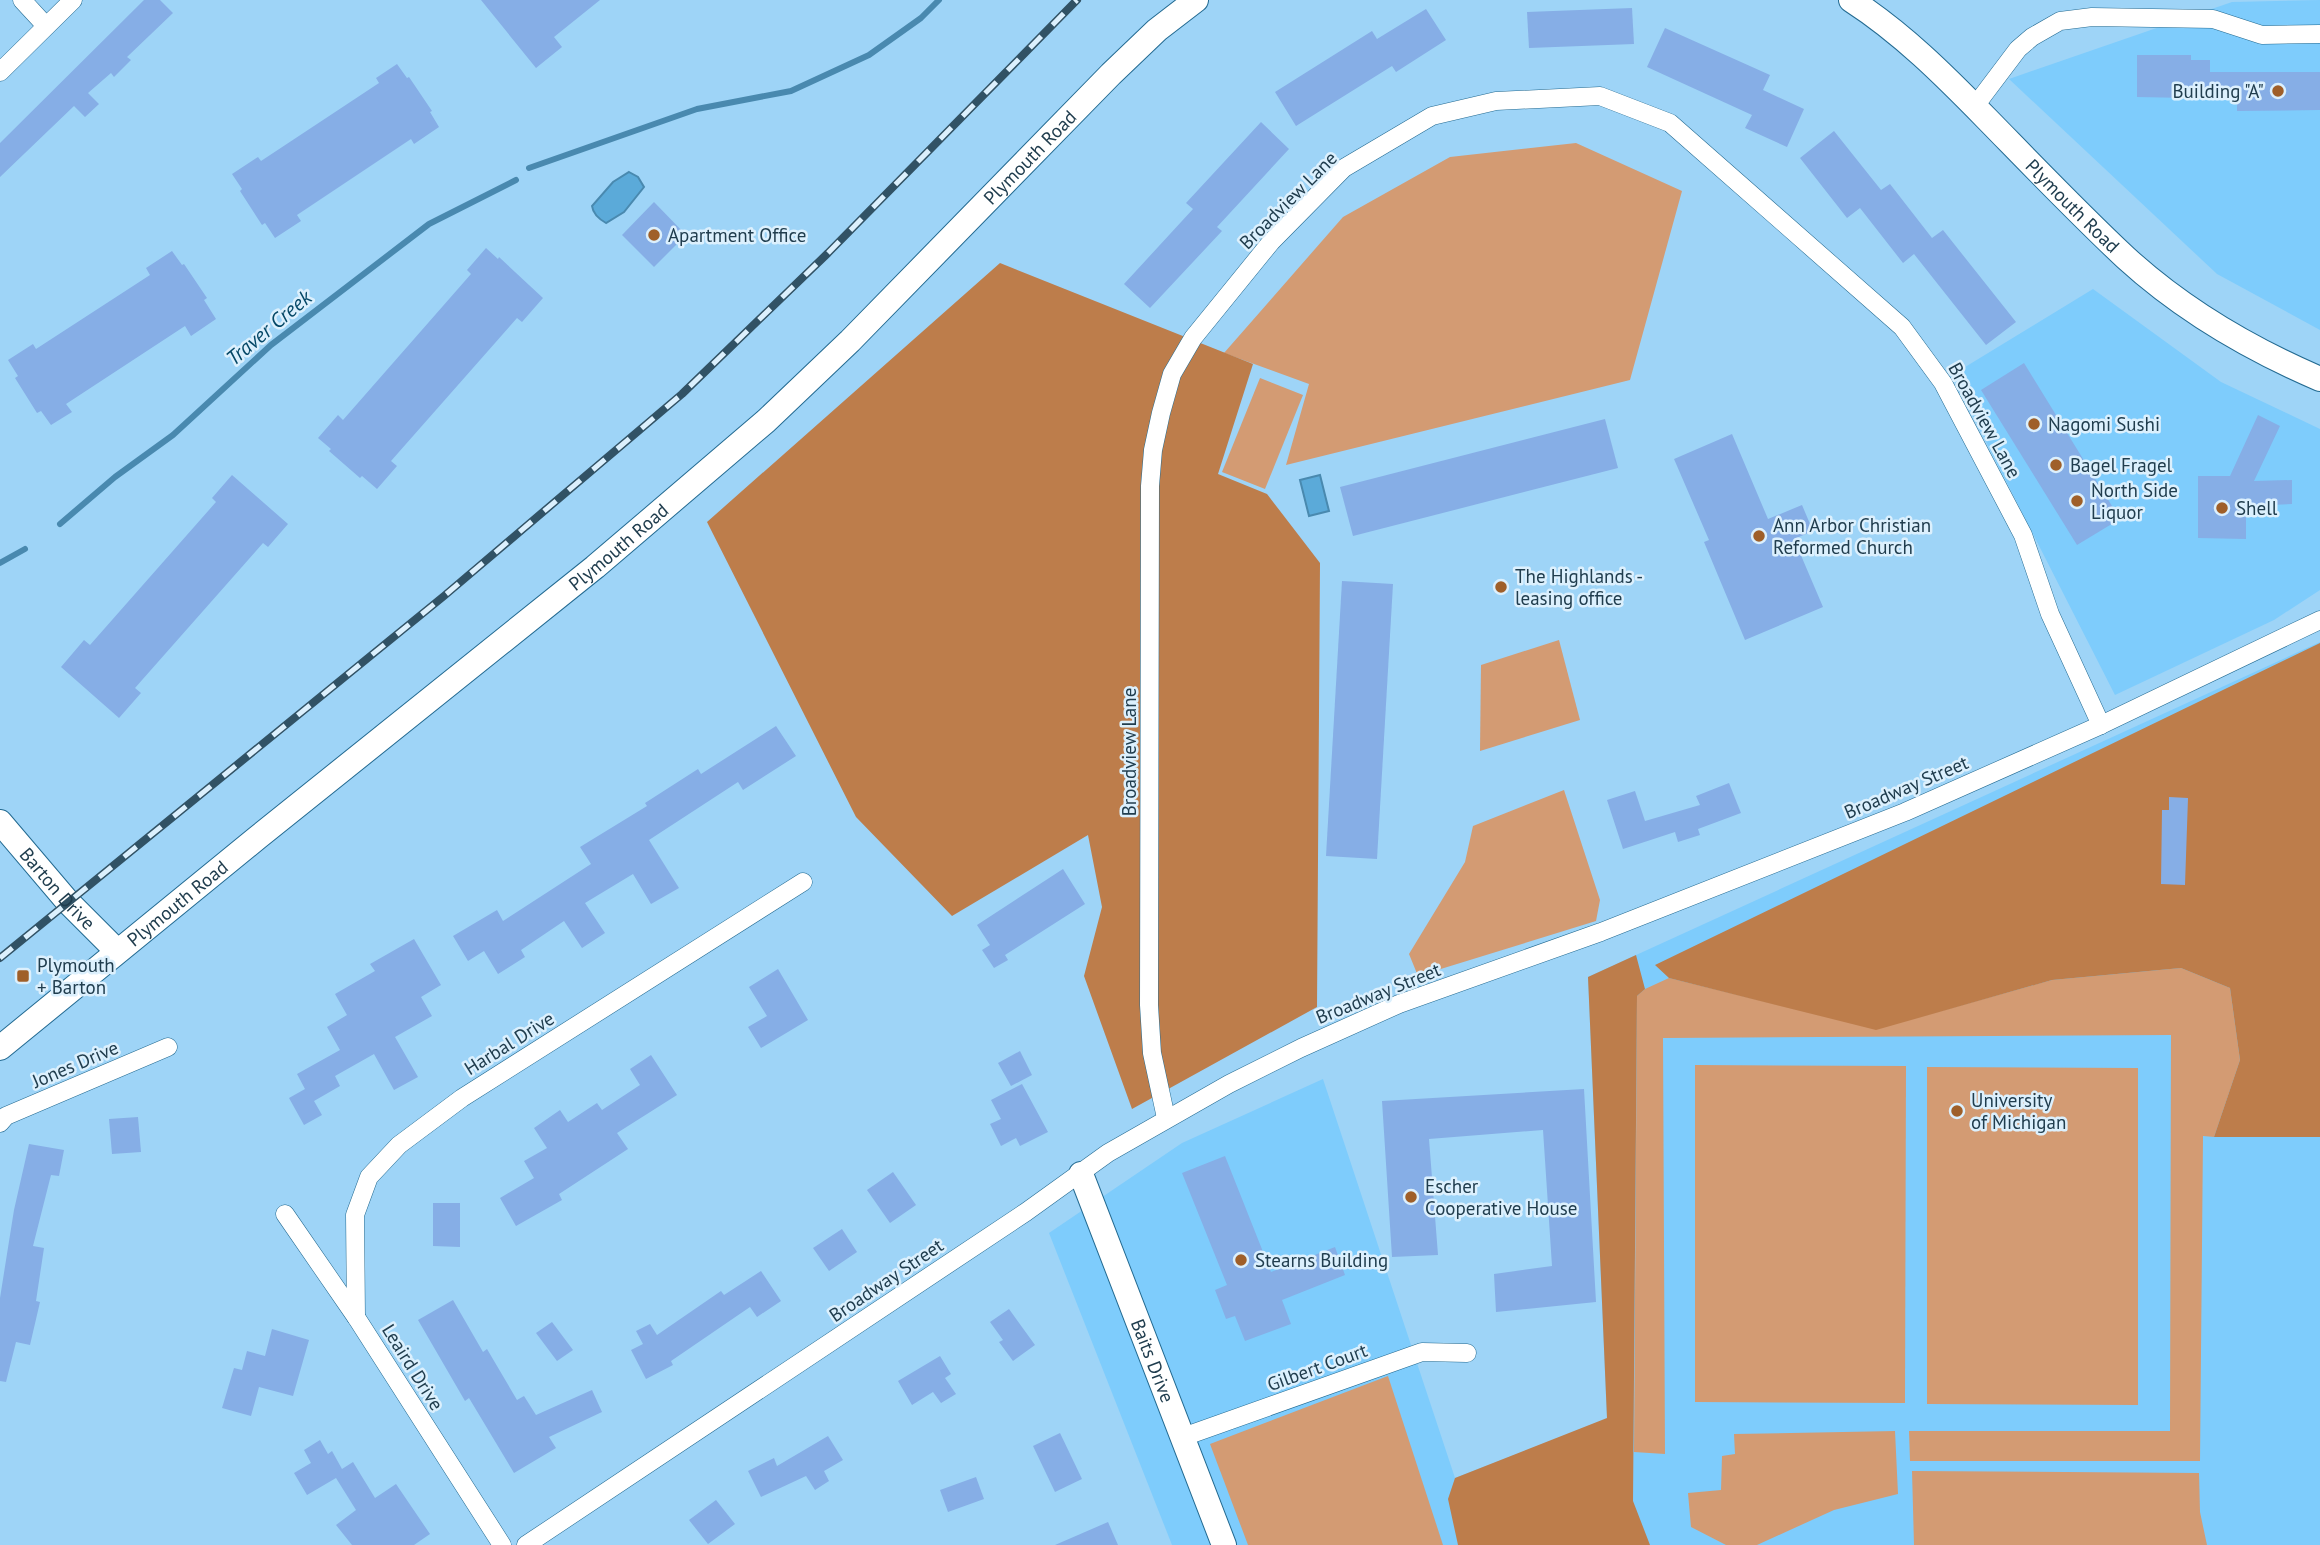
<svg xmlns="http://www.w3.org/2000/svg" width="2320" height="1545" font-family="'PT Sans',sans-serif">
<rect width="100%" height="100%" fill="#9ed4f7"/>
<g fill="#7eccfc">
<path d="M2320 0V330L2217 274 2009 79 2232 2Z"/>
<path d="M2093 289 2221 382 2320 429V590L2274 620 2115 695 1952 375Z"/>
<path d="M2320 642V1545H1172L1049 1233 1182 1143 1323 1079 1455 1478 1607 1419 1588 977Z"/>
</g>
<g fill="#d39b73">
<path d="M1576 143 1682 191 1630 380 1286 465 1309 384 1224 353 1343 217 1450 157Z"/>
<path d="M1260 378 1303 395 1265 489 1222 472Z"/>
<path d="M1559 640 1580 720 1480 751 1481 665Z"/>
<path d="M1564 790 1600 900 1596 921 1418 976 1409 954 1465 862 1473 826Z"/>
<path d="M2181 968 2230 988 2240 1060 2214 1137 2203 1136 2200 1461H1910L1909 1431H2170L2171 1035 1663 1038 1665 1454 1634 1452 1637 996 1645 989 1669 978 1876 1029 2052 980Z"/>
<path d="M1695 1065 1906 1066 1905 1403 1695 1402Z"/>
<path d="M1927 1067 2138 1068V1405L1927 1404Z"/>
<path d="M1388 1376 1443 1545H1248L1210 1444Z"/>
<path d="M1895 1431 1898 1494 1834 1510 1757 1545H1726L1691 1527 1688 1493 1721 1490 1722 1456 1735 1454 1734 1434Z"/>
<path d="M1912 1471 2199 1473 2200 1512 2207 1545H1914Z"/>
</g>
<g fill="#bd7d4b">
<path d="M1000 263 1253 364 1218 474 1267 494 1320 563 1317 1007 1132 1109 1084 976 1102 907 1088 835 952 916 856 817 707 522Z"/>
<path d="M2320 643V1137H2214L2240 1060 2230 988 2181 968 2052 980 1876 1030 1669 978 1655 965Z"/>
<path d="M1636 955 1645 989 1637 996 1633 1501 1650 1545H1458L1448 1499 1455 1478 1607 1418 1588 977Z"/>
</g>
<g fill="#5baad9" stroke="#4989af" stroke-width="2">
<path d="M629 172 638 177 644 187 624 212 606 223C599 219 593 214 592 206L613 182Z"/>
<path d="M1320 475 1329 511 1309 516 1300 480Z"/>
</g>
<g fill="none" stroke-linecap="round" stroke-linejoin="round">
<g stroke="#4989af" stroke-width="6">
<path d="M529 168 697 109 791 91 869 55 921 18 939 0"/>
<path d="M60 524 115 477 173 435 271 345 429 224 516 180"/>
<path d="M0 563 25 549"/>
</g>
</g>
<g fill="#86aee6">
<path d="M144 0H160L173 13 127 57 131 60 114 77 111 73 88 93 99 104 85 117 74 106 0 177V143Z"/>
<path d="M481 0H600L554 37 562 47 536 68Z"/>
<path d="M1632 8 1634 44 1529 48 1527 12Z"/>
<path d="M1426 9 1446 40 1396 72 1392 66 1296 126 1275 92 1372 31 1377 39Z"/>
<path d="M1665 28 1770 75 1763 90 1804 109 1787 147 1745 128 1752 115 1647 67Z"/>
<path d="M2137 55H2191V60H2210V72H2320V110L2237 111V99L2137 97Z"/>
<path d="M397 64 407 78 409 77 432 111 430 112 439 127 414 144 411 139 297 215 301 221 275 238 265 223 262 225 240 191 242 189 232 174 258 157 261 161 317 124 379 83 376 78Z"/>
<path d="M1261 122 1289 149 1217 227 1222 231 1150 308 1124 284 1193 209 1186 203Z"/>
<path d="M1834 131 1881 190 1890 184 1932 238 1943 230 2016 322 1986 345 1914 254 1903 263 1860 208 1847 218 1800 158Z"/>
<path d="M654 202 686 235 654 267 622 235Z"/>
<path d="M486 248 498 259 499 257 543 298 522 322 517 318 391 461 397 466 377 489 362 476 360 478 329 451 331 449 318 438 338 415 343 420 471 274 467 270Z"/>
<path d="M172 251 182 265 184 264 207 298 204 300 216 319 191 336 185 326 66 404 72 412 51 425 41 411 37 413 15 378 18 376 8 360 33 344 36 349 150 275 146 268Z"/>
<path d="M2024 363 2120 519 2077 545 1981 390Z"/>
<path d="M2258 415 2280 426 2254 481 2292 480V504L2246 506V539L2198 538V476H2230Z"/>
<path d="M1605 419 1618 468 1353 536 1340 487Z"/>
<path d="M1732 434 1768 519 1802 505 1813 531 1794 539 1823 607 1745 640 1704 542 1709 540 1674 459Z"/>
<path d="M232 475 288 524 268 547 263 543 135 688 141 693 119 718 61 667 84 640 90 645 216 502 212 498Z"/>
<path d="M1342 581 1393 584 1377 859 1326 856Z"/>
<path d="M776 726 796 756 743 790 738 782 649 840 679 888 651 904 633 874 585 903 605 933 582 948 564 921 521 950 525 957 498 974 484 951 468 961 453 936 497 910 503 921 591 864 580 847 647 806 645 803 698 769 701 774Z"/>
<path d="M1729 783 1741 813 1698 829 1700 835 1678 842 1675 832 1623 849 1607 800 1635 791 1645 821 1700 805 1696 796Z"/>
<path d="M2169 797 2188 798 2185 885 2161 884 2162 810H2169Z"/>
<path d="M1063 869 1085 904 1005 955 1008 960 994 968 982 950 990 945 977 925Z"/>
<path d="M414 939 441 985 421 997 432 1016 395 1037 418 1077 394 1090 374 1054 335 1076 340 1086 314 1101 322 1115 304 1125 289 1098 305 1089 297 1074 340 1050 327 1027 347 1015 335 994 375 971 370 964Z"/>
<path d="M778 969 808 1020 761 1048 748 1027 767 1016 749 987Z"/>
<path d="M1020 1051 1032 1075 1011 1086 998 1063Z"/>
<path d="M651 1055 677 1095 617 1133 628 1149 559 1194 562 1200 516 1226 500 1198 534 1178 524 1161 547 1148 534 1128 560 1110 568 1122 597 1103 602 1110 640 1085 630 1069Z"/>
<path d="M1022 1084 1048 1132 1020 1146 1016 1138 1001 1146 990 1124 1001 1119 991 1100Z"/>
<path d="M1584 1089 1596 1302 1496 1312 1494 1274 1552 1266 1543 1130 1429 1139 1438 1255 1392 1257 1382 1101Z"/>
<path d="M138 1117 141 1152 112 1154 109 1119Z"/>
<path d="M29 1144 64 1150 59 1176 51 1175 33 1246 44 1248 36 1301 40 1302 30 1345 16 1342 6 1382 0 1381V1298L14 1210Z"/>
<path d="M1225 1156 1271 1272 1335 1247 1345 1275 1282 1300 1291 1324 1245 1341 1235 1316 1226 1319 1215 1290 1227 1285 1182 1173Z"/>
<path d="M893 1172 916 1205 890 1223 867 1190Z"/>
<path d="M433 1203H460V1247L433 1246Z"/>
<path d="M842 1229 857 1252 829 1271 813 1248Z"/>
<path d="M761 1271 781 1301 757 1317 750 1307 671 1361 673 1365 646 1379 631 1350 643 1344 636 1331 650 1324 657 1335 721 1291 724 1295Z"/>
<path d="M453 1300 483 1352 487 1349 517 1400 524 1396 536 1415 592 1390 602 1412 549 1437 556 1448 514 1473 469 1398 465 1401 418 1320Z"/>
<path d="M1009 1309 1035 1345 1013 1361 999 1342 1003 1340 990 1322Z"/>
<path d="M552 1322 573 1350 557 1361 536 1333Z"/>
<path d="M272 1329 309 1340 293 1396 259 1387 251 1416 222 1408 234 1368 242 1370 247 1351 265 1356Z"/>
<path d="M940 1356 951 1374 945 1378 956 1394 941 1403 933 1392 912 1405 898 1381Z"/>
<path d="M1060 1433 1082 1479 1055 1492 1033 1446Z"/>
<path d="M828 1436 843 1460 824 1471 829 1481 815 1490 806 1476 761 1497 748 1471 774 1458 777 1466Z"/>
<path d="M320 1440 328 1454 332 1451 342 1469 353 1462 375 1498 396 1484 430 1534 414 1545H352L336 1525 356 1510 336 1478 307 1495 294 1473 311 1463 304 1450Z"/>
<path d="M976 1477 984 1499 948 1512 940 1490Z"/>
<path d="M716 1500 735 1524 708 1544 689 1520Z"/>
<path d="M1108 1522 1118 1545H1055Z"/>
</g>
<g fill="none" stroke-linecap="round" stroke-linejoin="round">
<g stroke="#236a91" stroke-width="19">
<g id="street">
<path d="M22 0 46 26"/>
<path d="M0 72 73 0"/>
<path d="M1975 106 2018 49 2032 37 2060 21 2092 17 2213 19 2262 35 2320 34"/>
<path d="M1166 1118 1152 1053 1149 1005 1150 486 1153 450 1161 413 1172 374 1193 338 1271 242 1344 168 1432 116 1496 101 1600 96 1670 123 1902 327 1943 383 2023 535 2050 614 2101 725"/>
<path d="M0 1123 6 1116 168 1047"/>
<path d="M285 1214 356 1317 502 1545"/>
<path d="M356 1317 355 1215 369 1177 399 1145 462 1098 803 882"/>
<path d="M1183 1437 1422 1352 1467 1353"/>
<path d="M526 1545 1026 1212 1108 1153 1229 1084 1301 1048 1399 1004 1601 932 1905 812 2101 725 2320 620"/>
</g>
</g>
<g stroke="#236a91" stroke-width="26">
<g id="secondary">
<path id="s1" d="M1851 0C1902 33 1944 75 1987 119 2033 166 2078 213 2126 258 2183 310 2250 349 2320 379"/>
<path id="s2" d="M0 822 68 902 117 951"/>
<path id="s3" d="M0 1048 257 838 595 567 766 421 850 341 1111 74 1157 30 1196 0"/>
<path id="s4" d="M1081 1174 1224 1545"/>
</g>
</g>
<use href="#street" stroke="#fff" stroke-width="18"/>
<use href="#secondary" stroke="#fff" stroke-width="24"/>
<g stroke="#315265" stroke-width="8">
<path id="rail" d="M0 958 444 596 682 394 828 253 1077 0"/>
</g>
<use href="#rail" stroke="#dcf0fd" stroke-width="5" stroke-dasharray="16" stroke-linecap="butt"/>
</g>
<g fill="#9f5f29" stroke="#dcf0fd" stroke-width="2.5">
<circle cx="2278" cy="91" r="7"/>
<circle cx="654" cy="235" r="7"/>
<circle cx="2034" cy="424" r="7"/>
<circle cx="2056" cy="465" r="7"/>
<circle cx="2077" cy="501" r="7"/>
<circle cx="2222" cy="508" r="7"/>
<circle cx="1759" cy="536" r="7"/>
<circle cx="1501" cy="587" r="7"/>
<rect x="16" y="969" width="14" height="14" rx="3.5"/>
<circle cx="1957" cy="1111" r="7"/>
<circle cx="1411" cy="1197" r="7"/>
<circle cx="1241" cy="1260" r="7"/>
</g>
<g text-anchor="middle" stroke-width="5" stroke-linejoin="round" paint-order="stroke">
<g font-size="19" fill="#203d4e" stroke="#dcf0fd" text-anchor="start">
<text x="2264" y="98" text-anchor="end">Building "A"</text>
<text x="668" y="242">Apartment Office</text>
<text x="2048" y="431">Nagomi Sushi</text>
<text x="2070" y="472">Bagel Fragel</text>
<text x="2091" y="497">North Side<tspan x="2091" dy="22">Liquor</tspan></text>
<text x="2236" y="515">Shell</text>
<text x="1773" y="532">Ann Arbor Christian<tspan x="1773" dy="22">Reformed Church</tspan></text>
<text x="1515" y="583">The Highlands -<tspan x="1515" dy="22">leasing office</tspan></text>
<text x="37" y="972">Plymouth<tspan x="37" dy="22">+ Barton</tspan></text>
<text x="1971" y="1107">University<tspan x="1971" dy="22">of Michigan</tspan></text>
<text x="1425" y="1193">Escher<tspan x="1425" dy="22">Cooperative House</tspan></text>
<text x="1255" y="1267">Stearns Building</text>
</g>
<g font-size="19" fill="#203d4e" stroke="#dcf0fd">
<text dy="7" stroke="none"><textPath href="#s3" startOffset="1363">Plymouth Road</textPath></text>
<text transform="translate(1288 200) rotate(-45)" y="7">Broadview Lane</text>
<text dy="7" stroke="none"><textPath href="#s1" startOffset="303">Plymouth Road</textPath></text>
<text transform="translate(1985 420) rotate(61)" y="7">Broadview Lane</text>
<text dy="7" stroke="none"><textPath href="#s3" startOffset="796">Plymouth Road</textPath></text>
<text transform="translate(1129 752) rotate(-90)" y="7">Broadview Lane</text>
<text transform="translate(1906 787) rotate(-23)" y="7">Broadway Street</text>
<text dy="7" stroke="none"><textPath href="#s2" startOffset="88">Barton Drive</textPath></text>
<text dy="7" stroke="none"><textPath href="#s3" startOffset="229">Plymouth Road</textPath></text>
<text transform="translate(1378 993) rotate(-22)" y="7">Broadway Street</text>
<text transform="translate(509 1043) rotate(-32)" y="7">Harbal Drive</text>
<text transform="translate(75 1064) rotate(-23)" y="7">Jones Drive</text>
<text transform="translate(886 1280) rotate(-34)" y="7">Broadway Street</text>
<text dy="7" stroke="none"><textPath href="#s4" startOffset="200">Baits Drive</textPath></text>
<text transform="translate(413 1367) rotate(58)" y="7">Leaird Drive</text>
<text transform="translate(1317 1367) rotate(-20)" y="7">Gilbert Court</text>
</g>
<g font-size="21" font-style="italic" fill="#054867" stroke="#dcf0fd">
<text transform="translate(269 328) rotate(-40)" y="7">Traver Creek</text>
</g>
</g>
</svg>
